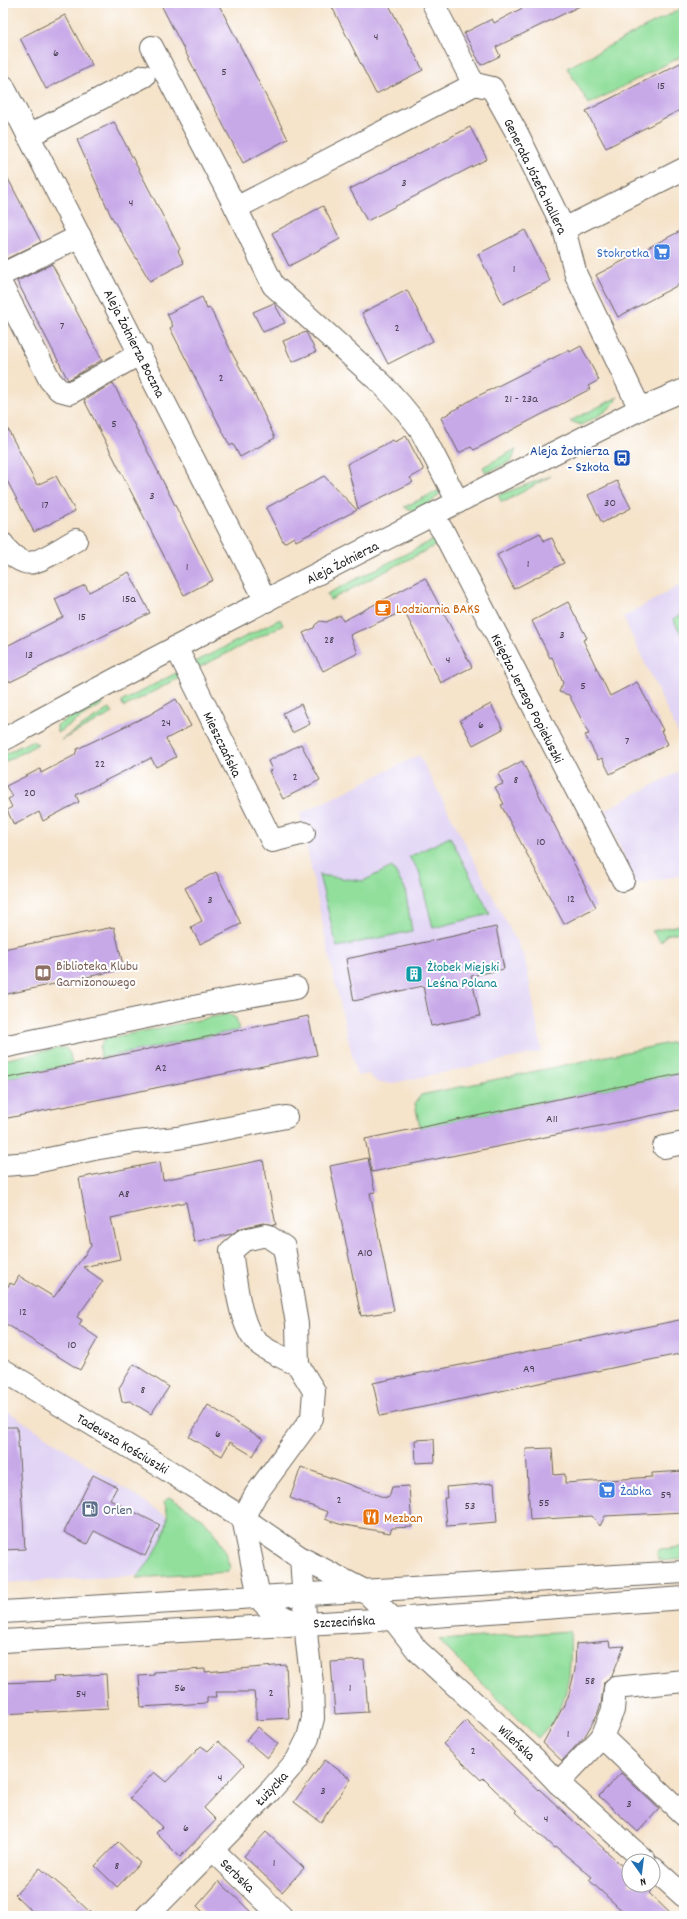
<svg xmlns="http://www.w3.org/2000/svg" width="687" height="1919" font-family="Dekko,sans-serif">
<rect width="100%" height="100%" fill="#fff"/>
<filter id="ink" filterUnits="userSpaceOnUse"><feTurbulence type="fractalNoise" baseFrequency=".025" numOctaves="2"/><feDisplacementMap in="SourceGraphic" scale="8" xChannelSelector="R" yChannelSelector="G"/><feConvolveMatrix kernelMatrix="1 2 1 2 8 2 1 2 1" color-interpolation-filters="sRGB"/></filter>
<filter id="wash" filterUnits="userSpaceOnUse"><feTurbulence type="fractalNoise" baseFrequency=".012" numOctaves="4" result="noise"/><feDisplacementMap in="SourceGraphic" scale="16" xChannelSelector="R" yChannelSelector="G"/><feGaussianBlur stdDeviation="0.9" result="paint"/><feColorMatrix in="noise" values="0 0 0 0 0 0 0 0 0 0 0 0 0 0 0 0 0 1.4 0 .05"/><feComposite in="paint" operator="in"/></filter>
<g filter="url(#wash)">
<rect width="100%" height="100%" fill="#f5e3ca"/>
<g fill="#e1d4f4">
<path d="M684 583V746L623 617Z"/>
<path d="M419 755 525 958 542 1052 393 1083H378L368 1074 357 1076 332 970 300 814Z"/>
<path d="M684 769V875L635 884 605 810Z"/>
<path d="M3 1408 201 1539 216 1571 3 1583Z"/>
</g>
<g fill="#92df9c" stroke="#577e5c">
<path d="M684 7V55L589 104 567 68Z"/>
<path d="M618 397C610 412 596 417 581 425L570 421Z"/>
<path d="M516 449 512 461 486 473 483 467Z"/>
<path d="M551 476 506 501H501L498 495Z"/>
<path d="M442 489C436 501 427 505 415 511L404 507Z"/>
<path d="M435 539 438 544 330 600 327 594Z"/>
<path d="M684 613V639L673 619Z"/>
<path d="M280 619 283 625 196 669 193 663Z"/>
<path d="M178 672 181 677 124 707 121 702Z"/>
<path d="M99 701 104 703 57 733V725Z"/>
<path d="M110 708 113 713 61 740Z"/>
<path d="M31 741 38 744 3 763V755Z"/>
<path d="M450 837 490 914 433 928 419 871 409 857Z"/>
<path d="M392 867 405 889 412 931 337 947 319 875 363 881Z"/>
<path d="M684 924V931L666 935 661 942 652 931Z"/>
<path d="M228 1014 236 1018 239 1030 101 1058 100 1047 104 1039Z"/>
<path d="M684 1040V1073L420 1128 415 1103 421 1095Z"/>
<path d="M58 1048H66L70 1054 72 1065 3 1079V1060Z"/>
<path d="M169 1497C204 1519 218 1525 230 1568L228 1572 136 1578C148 1566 167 1536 167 1518 168 1512 166 1507 164 1502Z"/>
<path d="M684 1547V1559L663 1561 658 1559 657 1553 660 1549Z"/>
<path d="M570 1631C571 1660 571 1689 556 1716 552 1724 544 1731 538 1738L438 1640Z"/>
</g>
<g id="blocks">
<g fill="#c7a9e8">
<path d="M160 3H218L288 139 243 163Z"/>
<path d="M330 3H388L423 70 376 94Z"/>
<path d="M532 3H586L496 47 500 56 481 65 464 33 492 19 494 23Z"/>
<path d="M65 15 92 65 46 89 20 38Z"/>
<path d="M684 61V108L606 148 586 111Z"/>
<path d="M114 122 180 249 178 251 184 263 150 281 111 216 77 140Z"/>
<path d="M470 127 487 159 367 221 350 189Z"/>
<path d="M3 169 41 242 6 259 3 253Z"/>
<path d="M323 206 340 239 289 266 272 233Z"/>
<path d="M684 229V282L618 317 596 275Z"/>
<path d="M525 230 550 281 503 304 478 254Z"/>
<path d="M52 264 102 360 68 380 17 281Z"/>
<path d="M407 290 433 341 388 364 362 313Z"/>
<path d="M202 297 207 309 210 308 233 355 254 393 275 438 240 457 233 444 230 446 170 328 173 326 167 314Z"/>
<path d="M274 303 285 323 263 332 253 312Z"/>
<path d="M306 332 316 352 292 362 283 341Z"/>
<path d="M581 346 599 380 588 386 590 389 474 450 471 447 459 453 441 418 476 397 569 350 570 352Z"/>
<path d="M113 383 213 580 184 595 84 400Z"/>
<path d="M3 420 37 485 56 476 75 511 34 532 3 473Z"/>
<path d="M406 436 424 470 410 478 413 482 358 509 347 464 393 440 395 442Z"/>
<path d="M324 476 357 510 296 541 294 537 284 543 266 508Z"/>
<path d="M617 481 631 508 602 523 588 495Z"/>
<path d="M540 533 544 541 552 538 564 563 514 589 497 555Z"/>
<path d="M129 572 150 613 10 682 3 670V648L63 617 55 599 85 585 89 592Z"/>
<path d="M425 578 472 667 441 683 404 611 350 635 358 653 323 671 303 633 314 628 315 625 320 621 326 622 340 615 343 621Z"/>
<path d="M568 602 587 638 583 640 610 696 637 682 663 730 661 731 668 744 610 774 602 758 598 760 592 748 585 735 589 734 569 695 559 692 563 683 552 657 550 658 532 621Z"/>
<path d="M176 699 191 726 166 739 176 757 156 767 151 758 76 795 79 802 43 821 39 812 14 825 7 810 12 807 8 799 12 797 6 786 40 769 41 773 75 755 77 749 149 715Z"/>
<path d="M301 704 310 724 292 733 283 713Z"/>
<path d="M491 704 503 729 473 745 460 720Z"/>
<path d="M301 744 320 780 283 799 269 771 272 770 268 761Z"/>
<path d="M522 761 596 907 564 924 501 805 504 804 495 787 503 784 498 774Z"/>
<path d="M216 872 241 924 200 944 191 927 202 921 185 888Z"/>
<path d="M114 927 124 969 3 995V949Z"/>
<path d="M496 927 504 969 471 976 480 1016 431 1026 423 986 354 1001 346 959Z"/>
<path d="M308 1016 317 1055 3 1119V1079Z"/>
<path d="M684 1073V1109L372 1172 365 1139Z"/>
<path d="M368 1158 375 1192 370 1193 394 1311 361 1316 330 1166Z"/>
<path d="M263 1160 276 1225 263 1223 241 1228 232 1234 194 1242 186 1202 111 1218 120 1259 83 1267 103 1281 77 1317 82 1320 79 1325 98 1338 80 1370 3 1322V1295L10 1283 14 1285 19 1276 54 1297 91 1246 79 1178 160 1162 163 1180Z"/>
<path d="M684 1319V1353L380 1416 373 1383Z"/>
<path d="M134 1364 169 1387 151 1414 130 1401 122 1402 119 1388Z"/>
<path d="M208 1405 263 1439 253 1456 230 1442 222 1456 189 1437Z"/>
<path d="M3 1427H17L25 1549 3 1550Z"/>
<path d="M434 1439 435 1462 416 1463 415 1440Z"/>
<path d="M552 1448 554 1475 565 1474V1483L652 1477V1473L684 1471V1512L605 1516 600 1526 592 1516 530 1520 526 1449Z"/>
<path d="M301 1467 386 1498 387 1496 389 1497 392 1487 409 1486 412 1527 392 1528 390 1533 339 1524 325 1519 328 1512 290 1498Z"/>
<path d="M93 1475 117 1487 110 1500 160 1525 145 1556 94 1531 87 1544 64 1532Z"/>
<path d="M494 1483 497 1522 447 1526 444 1498H447L446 1487Z"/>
<path d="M609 1641 610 1647 624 1646 612 1676 604 1682 601 1704 597 1715 585 1736 562 1761 543 1743 568 1698 575 1670 576 1644Z"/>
<path d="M364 1660 368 1712 335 1714 331 1662Z"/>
<path d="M286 1665 289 1718 256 1720V1700H255L254 1692H216L217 1697H207V1703L141 1707 139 1676 154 1675V1672L205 1669V1672Z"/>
<path d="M106 1674 108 1708 3 1714V1683L54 1681 53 1677Z"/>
<path d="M466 1721 538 1790 539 1789 629 1872V1885H653L655 1887 649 1893 673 1916H628L589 1880 592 1877 556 1847 554 1848 516 1812 517 1811 495 1790 483 1778 481 1780 443 1744Z"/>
<path d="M258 1727 278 1744 267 1758 246 1740Z"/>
<path d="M218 1741 244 1765 204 1808 216 1820 180 1857 156 1833 162 1827 130 1798 154 1772 166 1782 201 1746 208 1751Z"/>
<path d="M325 1760 351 1779 321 1822 294 1802Z"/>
<path d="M621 1773 659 1809 638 1832 599 1796Z"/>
<path d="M266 1832 304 1868 282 1892 244 1856Z"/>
<path d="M118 1842 140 1863 117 1887 95 1866Z"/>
<path d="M40 1868 71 1894 94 1916H37L15 1895Z"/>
<path d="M219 1881 255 1916H207L197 1906Z"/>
</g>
</g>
</g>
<g filter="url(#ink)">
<use href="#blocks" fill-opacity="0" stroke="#686259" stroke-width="1"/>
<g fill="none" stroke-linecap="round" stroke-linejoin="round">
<g stroke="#686259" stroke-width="24">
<g id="minor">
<path d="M433 3 470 77 475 84 492 88 518 135 564 229 576 275 640 409"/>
<path d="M152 47 236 208 273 285 382 384 401 405 419 427 458 502"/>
<path d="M3 86 266 601"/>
<path d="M28 136 144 76"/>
<path d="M236 208 475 84"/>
<path d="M564 229 684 169"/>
<path d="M3 274 80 236"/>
<path d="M3 288 50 380 59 390 70 393 141 353"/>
<path d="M433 516 444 533 623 880"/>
<path d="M3 544C8 553 23 566 34 562 48 558 63 547 76 540"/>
<path d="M176 647 272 841 304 833"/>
<path d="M3 740C213 625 427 518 640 409L684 390"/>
<path d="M3 1047 237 998 296 988"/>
<path d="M664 1147 684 1143"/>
<path d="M3 1165 31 1163 94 1149 136 1142 177 1138 286 1117"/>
<path d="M3 1370 164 1468 243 1518 301 1558 365 1591 393 1619 417 1650 535 1759 558 1783 645 1861"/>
<path d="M243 1518 256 1494 312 1418 314 1391 298 1365 297 1324 284 1247 266 1235 244 1240 231 1251C235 1275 239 1329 259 1344 270 1353 285 1358 298 1365"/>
<path d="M243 1518 259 1597C270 1614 287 1619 305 1624"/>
<path d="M684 1681 615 1688 613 1710 602 1737 684 1815"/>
<path d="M558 1783 602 1737"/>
<path d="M213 1850 281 1916"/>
<path d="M653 1868 684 1896"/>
<path d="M147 1916 271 1790 297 1760 308 1738 313 1718 312 1683 307 1643 301 1558"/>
</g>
</g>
<g stroke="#686259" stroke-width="24">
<g id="major">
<path d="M3 1612 684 1572"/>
<path d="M3 1641 393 1619 684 1598"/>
</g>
</g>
<use href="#minor" stroke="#fff" stroke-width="22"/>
<use href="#major" stroke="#fff" stroke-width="22"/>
</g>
</g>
<defs>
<g id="supermarket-square" transform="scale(0.9)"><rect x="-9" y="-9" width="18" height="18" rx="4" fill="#3f7fe0" stroke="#fff"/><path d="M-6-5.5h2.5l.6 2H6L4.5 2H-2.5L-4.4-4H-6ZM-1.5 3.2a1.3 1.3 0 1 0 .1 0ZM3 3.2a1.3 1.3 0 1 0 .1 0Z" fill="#fff"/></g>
<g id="bus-square" transform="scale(0.9)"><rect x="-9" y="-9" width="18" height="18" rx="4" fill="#1a4fb4" stroke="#fff"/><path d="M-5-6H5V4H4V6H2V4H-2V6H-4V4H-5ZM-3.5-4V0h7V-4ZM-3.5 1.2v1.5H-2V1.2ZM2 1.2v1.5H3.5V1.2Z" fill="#fff"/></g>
<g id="cafe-square" transform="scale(0.9)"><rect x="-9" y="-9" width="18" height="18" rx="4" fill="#e8710a" stroke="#fff"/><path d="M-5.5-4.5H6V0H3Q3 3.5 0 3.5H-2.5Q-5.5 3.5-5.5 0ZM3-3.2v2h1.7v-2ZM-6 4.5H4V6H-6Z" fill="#fff"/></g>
<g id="library-square" transform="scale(0.9)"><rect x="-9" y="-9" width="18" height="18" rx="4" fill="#8d6e63" stroke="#fff"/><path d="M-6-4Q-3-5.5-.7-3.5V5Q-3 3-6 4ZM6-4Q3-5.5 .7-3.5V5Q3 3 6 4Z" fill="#fff"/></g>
<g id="building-square" transform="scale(0.9)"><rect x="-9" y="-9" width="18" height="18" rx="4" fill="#0f9aa8" stroke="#fff"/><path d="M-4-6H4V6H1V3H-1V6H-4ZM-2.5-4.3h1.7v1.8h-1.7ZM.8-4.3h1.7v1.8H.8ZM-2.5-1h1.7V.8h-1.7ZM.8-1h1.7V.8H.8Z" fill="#fff"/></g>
<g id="fuel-square" transform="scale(0.9)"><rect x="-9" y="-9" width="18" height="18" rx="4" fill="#5c6f8a" stroke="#fff"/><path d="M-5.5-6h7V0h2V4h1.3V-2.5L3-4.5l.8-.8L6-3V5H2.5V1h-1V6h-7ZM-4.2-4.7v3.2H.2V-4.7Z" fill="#fff"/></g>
<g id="restaurant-square" transform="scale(0.9)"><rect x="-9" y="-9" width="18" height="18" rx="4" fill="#e8710a" stroke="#fff"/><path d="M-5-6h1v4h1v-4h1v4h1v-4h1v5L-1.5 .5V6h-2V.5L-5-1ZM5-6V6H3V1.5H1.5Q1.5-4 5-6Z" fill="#fff"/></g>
</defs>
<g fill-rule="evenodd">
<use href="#supermarket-square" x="662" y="252"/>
<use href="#bus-square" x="622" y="458"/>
<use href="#cafe-square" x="383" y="608"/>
<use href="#library-square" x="43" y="973"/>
<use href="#building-square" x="414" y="974"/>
<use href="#supermarket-square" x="607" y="1490"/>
<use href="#fuel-square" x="90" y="1509"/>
<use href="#restaurant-square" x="371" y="1517"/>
</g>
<g text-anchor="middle" stroke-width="4" stroke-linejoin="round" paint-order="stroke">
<g font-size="12" fill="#473f4f">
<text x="376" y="40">4</text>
<text x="56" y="56">6</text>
<text x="224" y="75">5</text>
<text x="661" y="89">15</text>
<text x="404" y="186">3</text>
<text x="131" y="206">4</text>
<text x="514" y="272">1</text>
<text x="62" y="329">7</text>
<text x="397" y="331">2</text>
<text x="221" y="381">2</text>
<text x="521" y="402">21 - 23a</text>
<text x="114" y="427">5</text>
<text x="152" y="499">3</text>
<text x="610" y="506">30</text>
<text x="45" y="508">17</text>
<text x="528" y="567">1</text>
<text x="187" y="570">1</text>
<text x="129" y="602">15a</text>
<text x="82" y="620">15</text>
<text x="562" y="638">3</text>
<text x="329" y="643">28</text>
<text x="29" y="658">13</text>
<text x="448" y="663">4</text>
<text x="583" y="689">5</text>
<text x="166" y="726">24</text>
<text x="481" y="728">6</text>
<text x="627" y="744">7</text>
<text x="100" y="767">22</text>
<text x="295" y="780">2</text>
<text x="516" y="783">8</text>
<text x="30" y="796">20</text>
<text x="541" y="845">10</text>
<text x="571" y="902">12</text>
<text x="210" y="903">3</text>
<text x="161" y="1071">A2</text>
<text x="552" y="1122">A11</text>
<text x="124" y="1197">A8</text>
<text x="365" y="1256">A10</text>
<text x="23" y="1315">12</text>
<text x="72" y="1348">10</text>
<text x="529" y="1372">A9</text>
<text x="143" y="1393">8</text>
<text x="218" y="1437">6</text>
<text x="666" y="1498">59</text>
<text x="339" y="1503">2</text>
<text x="544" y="1506">55</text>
<text x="470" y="1509">53</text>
<text x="590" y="1684">58</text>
<text x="180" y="1691">56</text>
<text x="350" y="1691">1</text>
<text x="271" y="1696">2</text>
<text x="81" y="1697">54</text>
<text x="568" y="1737">1</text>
<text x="473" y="1754">2</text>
<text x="220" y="1781">4</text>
<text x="323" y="1794">3</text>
<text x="629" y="1807">3</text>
<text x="546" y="1822">4</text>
<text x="186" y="1831">6</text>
<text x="274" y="1866">1</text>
<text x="117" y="1869">8</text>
</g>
<g font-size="14" fill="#1c1c1c" stroke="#fff">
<text transform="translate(536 176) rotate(64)" y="5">Generała Józefa Hallera</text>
<text transform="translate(135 343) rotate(63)" y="5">Aleja Żołnierza Boczna</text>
<text transform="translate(342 562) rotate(-27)" y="5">Aleja Żołnierza</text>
<text transform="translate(528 698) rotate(63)" y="5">Księdza Jerzego Popiełuszki</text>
<text transform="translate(223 744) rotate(64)" y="5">Mieszczańska</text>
<text transform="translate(123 1443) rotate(31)" y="5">Tadeusza Kościuszki</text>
<text transform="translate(344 1621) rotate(-3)" y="5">Szczecińska</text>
<text transform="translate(517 1742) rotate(43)" y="5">Wileńska</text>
<text transform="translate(271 1788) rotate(-47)" y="5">Łużycka</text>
<text transform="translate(238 1875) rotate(44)" y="5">Serbska</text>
</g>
<g font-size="14" fill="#366cbe" stroke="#fff" text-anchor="end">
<text x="649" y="257">Stokrotka</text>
<text x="620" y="1495" text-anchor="start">Żabka</text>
</g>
<g font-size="14" fill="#164399" stroke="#fff" text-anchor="end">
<text x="609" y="455">Aleja Żołnierza<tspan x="609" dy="16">- Szkoła</tspan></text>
</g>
<g font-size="14" fill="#c56008" stroke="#fff" text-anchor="start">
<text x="396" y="613">Lodziarnia BAKS</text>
<text x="384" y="1522">Mezban</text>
</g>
<g font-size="14" fill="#785e54" stroke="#fff" text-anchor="start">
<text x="56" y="970">Biblioteka Klubu<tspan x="56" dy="16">Garnizonowego</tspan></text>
</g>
<g font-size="14" fill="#0d838f" stroke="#fff" text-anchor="start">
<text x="427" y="971">Żłobek Miejski<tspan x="427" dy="16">Leśna Polana</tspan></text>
</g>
<g font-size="14" fill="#4e5e75" stroke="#fff" text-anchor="start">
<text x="103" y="1514">Orlen</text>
</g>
</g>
<rect width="687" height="1919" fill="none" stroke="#fff" stroke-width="16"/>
<g transform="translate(641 1873) rotate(166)"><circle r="19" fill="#ffffff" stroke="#a4a4a4"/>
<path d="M0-3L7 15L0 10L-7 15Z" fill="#1f6fb2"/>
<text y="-6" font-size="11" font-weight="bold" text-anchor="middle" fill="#1c1c1c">N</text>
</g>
</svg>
